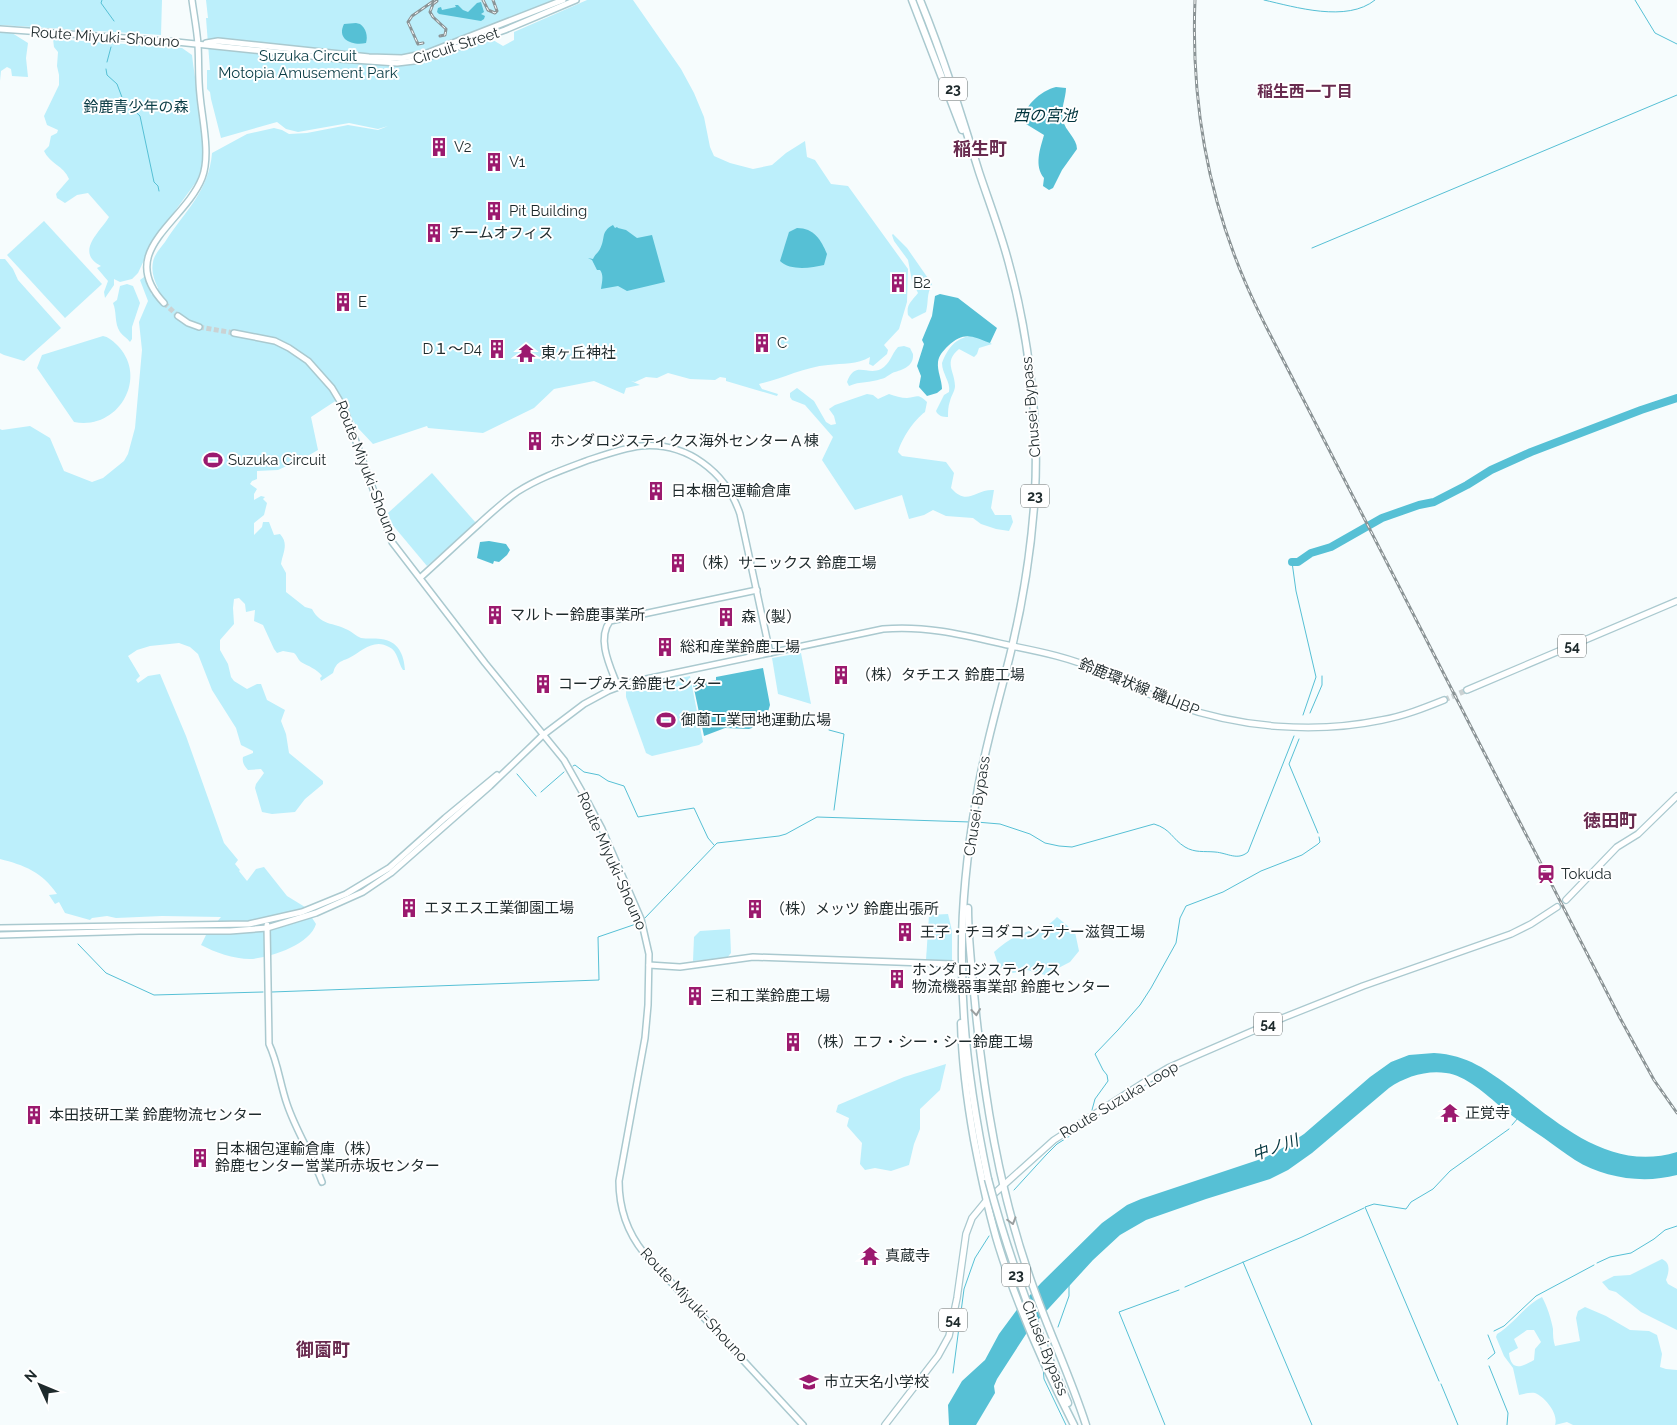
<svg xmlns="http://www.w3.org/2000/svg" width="1677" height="1425" font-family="Raleway,'Noto Sans JP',sans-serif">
<rect width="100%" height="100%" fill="#f6fcfd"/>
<g fill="#bceffb" fill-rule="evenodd">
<path d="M0 0H162L161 35 100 31 91 32 65 29 0 25Z"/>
<path d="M206 0H555L459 39 458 48 461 49V51C466 46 484 39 492 40 496 41 499 44 503 46L514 40V32L587 0H633L681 69 694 93 704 117 710 147 714 156 730 163 753 169 772 165 786 153 805 141 807 157 815 160 831 184 848 186 908 269 907 302 899 329 884 345 888 350 887 354 873 366 869 364 870 357C857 365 843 363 828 365 804 367 782 379 759 384L762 389 778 394 777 396 726 381V378L720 377 715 380 690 379 668 373 657 378 646 377 635 382 631 381 640 385 626 388 624 394 594 381 554 389 534 408 483 433 428 428 427 426 373 444 357 427 340 398 311 417 318 450 304 458 278 470 257 471V479L252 481 250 484 257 489 254 494V500L261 496 265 497 263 499 267 503 264 515 254 523V535L262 527 263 522H269L274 535 280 534C289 544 283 552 281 564L286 573V592L305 607 312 609C321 626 333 622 348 630 352 632 356 636 361 638 367 639 374 638 381 639 398 641 404 654 405 670H403C398 663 398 651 389 647 374 638 362 651 349 658 345 660 339 661 336 666 334 668 334 671 333 673L321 681 320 678 322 676C317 669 308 666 301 662 298 660 297 655 294 653L283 651 277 653 274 649 263 625 254 621 255 610 246 612 245 604 239 598 234 599 233 608 234 624 220 640V650L228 664 231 677 234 681 247 689 257 684H261L267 700 285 710 281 721 286 734 289 753 323 781V784L305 799 295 812 272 814 262 812 255 788 256 784 264 773 261 769 248 770C244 766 242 762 243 757L253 753V751L241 745 236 728 212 690 198 654 190 647 179 643 150 646 137 650 128 656 140 676 136 680 138 683 148 676 160 674 186 736 224 843 238 860 235 864 240 870 239 871 247 881 256 869 264 867 287 896 305 907 316 924C310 945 269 958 250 959 234 959 214 952 201 945L206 935 221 917 162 916 116 918 107 916 92 918 90 920 65 913 59 902 55 904 49 895 57 894C42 872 24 865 0 859V429L2 430 30 426 50 438 64 471 92 482 103 478 124 461 128 454 135 428 142 350 139 322 148 301 140 280 144 277 152 295 158 288C154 280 151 271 153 262 154 255 161 247 165 242 185 211 209 191 212 153L247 134 274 128 282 130 289 134 307 133 348 125 378 130 388 126 378 129 349 123 298 132 286 129 277 122 221 138 211 99 210 92 207 89V70H210L206 18H208Z"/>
<path d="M0 32 12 33 28 43 26 58 28 77 12 76 11 69 7 67 1 71 0 81Z"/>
<path d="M53 39 182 48 192 55C196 92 209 143 199 178L153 241 138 273 132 279 120 282 114 279V285L105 298 104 292 108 281 97 268 101 266C74 252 101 231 109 217L88 193 77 195 65 203 57 198 56 194 69 179C64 166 49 163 44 151L49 146 51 136 57 133 58 130 47 125 44 116 59 85V75L57 66 58 52 54 47Z"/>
<path d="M44 221 102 284 65 318 7 255Z"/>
<path d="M893 234 907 248 932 284C926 296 929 300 926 312L912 319 908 315C906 304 912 301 918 293L912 281 908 260 894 241 892 235Z"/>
<path d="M0 259H5L13 269 18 280 61 328 24 361 4 355 0 353Z"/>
<path d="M127 284 133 286 140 303 132 327V339L130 342C127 338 123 336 120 332 114 323 117 312 113 303L117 300 120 286Z"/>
<path d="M103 336C108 337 112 340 116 344 150 376 119 431 74 422L37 368 42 355Z"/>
<path d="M971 336H979L992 344 979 348 977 354 974 357 959 349C943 362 955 371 955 386 955 391 951 396 950 401 948 406 948 412 948 417 943 417 938 416 936 411L944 395 949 392C951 382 942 374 942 363 948 348 955 338 971 336Z"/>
<path d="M904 346 910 348 913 354C914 365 905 369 895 372 890 373 887 378 881 379 870 383 860 381 849 386L847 382C855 360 867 376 881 369 890 364 891 355 898 347Z"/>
<path d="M797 388 814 401 826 422 831 425 836 424 834 416 829 409 835 405 867 394 873 395 878 399 889 394C895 396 901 398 907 398 917 397 918 393 927 402L925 412C914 420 902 438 898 452L902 456 946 462 954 473 951 488C968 507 974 489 994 490L991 508 995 515H1011L1013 522 1009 531 996 529 981 524 973 518 946 516 933 510 924 515 909 519 902 495 855 510 822 460 833 437 805 405 792 400 790 397V393Z"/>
<path d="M432 473 476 523 427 566 391 523 388 513Z"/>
<path d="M801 653 811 704 778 694 772 658Z"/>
<path d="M690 676 703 742 699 745 652 756 646 753 626 697V690Z"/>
<path d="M948 914 952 931V962L926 960 929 915Z"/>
<path d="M1057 917 1075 932 1079 951 1070 962 1045 975 1027 970 1013 973 999 967 994 952C1002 945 1011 938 1021 934 1035 928 1045 930 1057 917Z"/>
<path d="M730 929 731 953 727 958 693 961 694 937 700 931Z"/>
<path d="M946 1064 940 1090 920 1109V1129L914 1144 909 1165 891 1171 875 1168 865 1170 860 1164 862 1143 847 1126 849 1118 836 1112 838 1105 904 1077Z"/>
<path d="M1662 1259C1671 1263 1669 1272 1666 1280L1668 1284 1677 1289V1330L1641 1312 1616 1292 1609 1290 1602 1282 1614 1276 1630 1275Z"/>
<path d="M1542 1297C1547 1306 1551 1318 1553 1329 1553 1335 1553 1340 1555 1346L1580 1341 1576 1318 1578 1311 1585 1307 1606 1316 1630 1330 1649 1331 1657 1335 1662 1354 1660 1367 1666 1369 1677 1370V1425H1573L1567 1422 1555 1425C1559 1414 1545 1397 1535 1393 1530 1392 1524 1394 1519 1395L1513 1368 1504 1356 1496 1337 1497 1334C1514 1324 1524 1306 1542 1297ZM1527 1330H1534L1541 1342 1535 1349 1534 1360C1522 1367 1511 1372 1509 1353L1518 1348 1514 1339Z"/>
</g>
<g fill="#56c0d5">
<path d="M481 2 484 12 481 14 485 16 484 19 481 21 439 14 437 12 438 8 441 7 442 10 456 7 457 9 455 5H458L463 10 468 12 477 3Z"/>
<path d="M356 23 360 24C366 28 368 36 366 43 353 46 336 40 344 24Z"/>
<path d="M1056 87 1066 88C1066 98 1060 110 1063 120 1065 131 1077 138 1077 149L1062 170 1053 188 1049 190 1043 186 1044 178C1034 166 1040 149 1044 135L1026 124C1019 108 1042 90 1056 87Z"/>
<path d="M613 225 615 228 617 227 618 228 626 230 637 238 652 235 665 282 627 291 618 286 601 289C602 282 604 275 600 270H597L592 260 588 258 593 259C595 254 598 253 600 249 606 238 600 232 613 225Z"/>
<path d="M797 228C814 228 821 240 827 254L824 265C811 268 790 271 780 261L789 232Z"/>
<path d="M940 294 958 298 997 328 990 343C972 336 964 331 948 346 943 351 939 355 938 362 937 371 942 380 942 389L937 393 927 396 919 387 921 376 917 366 924 344 922 340 932 316 935 296Z"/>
<path d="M489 541 506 544 510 550 507 555 499 562 494 561 493 564 477 558 480 542Z"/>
<path d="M763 668 770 705 767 715 755 727 749 729 725 728 704 736 693 684 716 680V677Z"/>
<path d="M1434 1053C1468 1055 1487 1070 1513 1089 1561 1126 1612 1172 1677 1152V1175C1643 1184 1604 1178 1575 1160 1564 1153 1554 1145 1544 1138 1529 1128 1514 1118 1501 1107 1487 1095 1465 1075 1446 1073 1426 1070 1405 1077 1389 1088L1312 1153 1288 1170 1270 1179 1206 1199 1146 1220 1120 1235 1093 1260 1028 1331 997 1379 994 1386 995 1393 976 1425H949L948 1405 962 1381 985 1360 999 1334 1019 1307 1041 1283 1102 1223 1127 1205 1141 1199 1264 1158 1286 1146 1304 1134 1370 1077 1391 1062 1409 1055Z"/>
</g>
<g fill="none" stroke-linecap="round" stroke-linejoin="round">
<g stroke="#56c0d5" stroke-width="1">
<path d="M102 0 101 3 114 21"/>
<path d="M1264 0C1295 7 1347 23 1375 0"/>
<path d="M1635 0 1655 33 1677 44"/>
<path d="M107 62 111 47"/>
<path d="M106 69 107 75 117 84 123 100 140 116 154 182 158 186 159 191"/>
<path d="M1312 248 1677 95"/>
<path d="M1292 562 1296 591 1316 677 1303 715"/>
<path d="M1310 713 1322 685V676"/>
<path d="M773 725 778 724 786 717 815 726"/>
<path d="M829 730 844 734 834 810"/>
<path d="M1299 739 1289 764 1318 833"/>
<path d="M573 766 575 765 584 772 599 775 608 781 624 786 638 817 694 808 708 838 714 845"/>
<path d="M517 774 536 796"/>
<path d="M541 792 564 772"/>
<path d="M976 822 1000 824 1030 834 1045 843 1059 846 1072 847 1154 824C1171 829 1172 839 1185 847 1195 853 1204 851 1215 852 1228 853 1237 861 1248 852L1294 736"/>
<path d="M644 919 717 843 779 836 786 834 817 817 970 822"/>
<path d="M78 944 106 973 154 995 263 992"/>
<path d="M272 992 599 980 598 937 639 923"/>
<path d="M1092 1110 1095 1099 1108 1081 1107 1075 1103 1070 1095 1054 1118 1030 1140 1005 1151 988 1176 943 1180 918 1186 906 1223 892 1261 871 1302 855 1318 844 1320 842 1319 837"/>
<path d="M1512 1125 1518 1118"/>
<path d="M1014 1190 1046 1155 1057 1144 1092 1122"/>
<path d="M1243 1262 1312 1425"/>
<path d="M1597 1263 1610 1257 1631 1253 1654 1239 1665 1230 1677 1226"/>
<path d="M1185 1287 1302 1237 1364 1208"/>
<path d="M1058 1327 1069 1296V1285"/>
<path d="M1494 1331 1504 1326 1536 1296 1594 1265"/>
<path d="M1488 1359 1495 1353 1488 1335"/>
<path d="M1043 1366 1044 1379 1066 1425"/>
<path d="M1489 1366 1508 1413 1507 1425"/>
<path d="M953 1373 964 1289 975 1258 989 1236"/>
<path d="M1439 1381 1365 1207 1374 1204 1406 1209 1411 1202 1433 1189 1450 1171 1509 1129"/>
<path d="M1441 1384 1458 1425"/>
<path d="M1165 1425 1119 1312 1179 1290"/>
</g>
<path stroke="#56c0d5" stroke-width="8" d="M1292 562H1298L1311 553 1331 547 1382 518 1419 505 1434 502 1467 485 1491 470 1531 452 1641 410 1677 398"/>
<g stroke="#cbd2d3" stroke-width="5" stroke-dasharray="5 2.5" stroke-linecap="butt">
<path d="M164 303 178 316"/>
<path d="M199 327 234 333"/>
</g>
<path stroke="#cbd2d3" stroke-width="5.5" stroke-dasharray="5.5 3" stroke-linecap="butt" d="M1444 700 1467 690"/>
<g stroke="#aac9cf" stroke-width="8">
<g id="secondary">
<path d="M0 29 167 41 340 59 397 63 414 61 438 54 505 30 576 0"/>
<path d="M206 43 218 41 369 57 402 58 427 53 563 0"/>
<path d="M164 303C115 251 184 223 202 178 211 155 202 119 200 95 198 78 199 62 198 45 197 30 194 15 192 0"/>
<path d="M178 316 188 323 199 327"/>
<path d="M234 333 275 341 289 348 308 361 332 388 344 408 392 542 485 663 564 760 585 797 602 829 641 919 649 954 648 1005 645 1038 619 1181C619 1207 627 1232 644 1253L803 1425"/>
<path d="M420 578C440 560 459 542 479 524 491 513 504 501 517 492 539 478 562 470 586 461 604 455 623 448 641 446 687 442 726 472 740 514L770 653"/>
<path d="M618 687C611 668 596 640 610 621L757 590"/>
<path d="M267 925 269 1044C278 1063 280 1084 287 1104 296 1131 312 1155 322 1182"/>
<path d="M0 928 249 924 302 912 346 894 389 868 445 818 497 775"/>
<path d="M0 935 139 931H230L267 928 316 913 363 892 391 873 490 786 543 735 584 704 608 691 632 682 883 629C928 625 968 636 1012 646"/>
<path d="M649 965 680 967 753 957 953 964"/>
</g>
</g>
<g stroke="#aac9cf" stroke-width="8">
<g id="primary">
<path d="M1012 646C1042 652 1071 658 1100 671 1125 682 1150 696 1176 705 1241 728 1315 734 1382 720 1404 716 1424 708 1444 700"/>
<path d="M1467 690 1677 601"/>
<path d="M1566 900 1617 847 1638 834 1677 796"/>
<path d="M885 1425 938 1356 949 1336 957 1298 966 1234 972 1218 986 1201 1054 1140 1146 1081 1168 1068 1195 1056 1285 1017 1363 986 1511 934 1531 924 1557 907"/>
</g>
</g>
<g stroke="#aac9cf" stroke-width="9">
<g id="highway">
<path d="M912 0 962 130"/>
<path d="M920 0C943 56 961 114 979 172 989 202 1001 233 1009 264 1028 333 1039 420 1035 492 1032 544 1024 596 1012 647 1000 698 984 748 976 800 967 853 961 909 962 963 962 1036 973 1108 988 1179"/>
<path d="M968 908C968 944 973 979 976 1014 985 1101 999 1186 1027 1269 1044 1322 1069 1372 1086 1425"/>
<path d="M961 1023C962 1062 967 1101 974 1140 981 1176 988 1212 999 1247 1018 1308 1045 1368 1074 1425"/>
<path d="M1053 1368 1068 1403"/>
</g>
</g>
<use href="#secondary" stroke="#fff" stroke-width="5"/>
<use href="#primary" stroke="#fff" stroke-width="5.5"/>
<use href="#highway" stroke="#fff" stroke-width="6"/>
<g stroke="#8b9496" stroke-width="3">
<g id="rail">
<path d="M483 0 488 10 495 13 497 11 493 0"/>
<path d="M1195 0C1191 97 1207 194 1246 284 1255 305 1265 325 1276 346L1620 1018 1654 1080 1677 1113"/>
<path d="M437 1 433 4 430 12 433 17 446 29 445 35 440 36"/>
<path d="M423 43 418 44 417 42 408 22 412 16 435 0"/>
</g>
</g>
<use href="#rail" stroke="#fff" stroke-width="1" stroke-dasharray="4" stroke-linecap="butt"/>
<g stroke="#aac9cf" stroke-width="9" stroke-linecap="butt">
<path id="highway-bridge" d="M988 1179C1005 1244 1027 1306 1053 1368"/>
</g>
<use href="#highway-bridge" stroke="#fff" stroke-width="6"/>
</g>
<defs><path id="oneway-chevron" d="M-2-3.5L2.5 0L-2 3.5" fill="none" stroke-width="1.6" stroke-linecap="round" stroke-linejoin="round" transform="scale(1.25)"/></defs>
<g stroke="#9a9fa0">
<use href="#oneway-chevron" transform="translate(976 1012) rotate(84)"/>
<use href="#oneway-chevron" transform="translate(1012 1221) rotate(74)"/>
</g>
<defs>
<g id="building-bare" transform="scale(1.5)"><path d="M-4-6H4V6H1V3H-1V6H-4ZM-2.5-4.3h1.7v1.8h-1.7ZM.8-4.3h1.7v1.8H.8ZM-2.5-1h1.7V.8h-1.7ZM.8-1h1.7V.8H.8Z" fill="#9b1a6e" stroke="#fff" stroke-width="2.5" paint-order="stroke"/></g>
<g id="temple-bare" transform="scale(1.5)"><path d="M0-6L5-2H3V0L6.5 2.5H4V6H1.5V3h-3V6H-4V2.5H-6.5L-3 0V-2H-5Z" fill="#9b1a6e" stroke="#fff" stroke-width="2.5" paint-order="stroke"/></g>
<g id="stadium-bare" transform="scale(1.5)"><path d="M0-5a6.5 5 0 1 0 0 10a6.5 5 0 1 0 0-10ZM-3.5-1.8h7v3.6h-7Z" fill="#9b1a6e" stroke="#fff" stroke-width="2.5" paint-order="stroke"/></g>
<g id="station-bare" transform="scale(1.5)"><path d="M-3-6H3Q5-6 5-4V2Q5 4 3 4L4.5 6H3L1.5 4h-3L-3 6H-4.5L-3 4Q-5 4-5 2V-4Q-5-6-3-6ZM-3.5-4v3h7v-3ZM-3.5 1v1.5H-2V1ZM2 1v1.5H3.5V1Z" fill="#9b1a6e" stroke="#fff" stroke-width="2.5" paint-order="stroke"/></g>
<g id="school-bare" transform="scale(1.5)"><path d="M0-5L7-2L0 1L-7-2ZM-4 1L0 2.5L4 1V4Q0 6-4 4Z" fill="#9b1a6e" stroke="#fff" stroke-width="2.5" paint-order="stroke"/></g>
</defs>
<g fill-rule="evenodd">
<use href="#building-bare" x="439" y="147"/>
<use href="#building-bare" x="494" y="162"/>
<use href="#building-bare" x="494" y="211"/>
<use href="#building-bare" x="434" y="233"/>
<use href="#building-bare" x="898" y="283"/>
<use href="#building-bare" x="343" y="302"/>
<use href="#building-bare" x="762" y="343"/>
<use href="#building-bare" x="497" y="349"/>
<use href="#temple-bare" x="526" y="353"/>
<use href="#building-bare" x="535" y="441"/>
<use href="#stadium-bare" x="213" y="460"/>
<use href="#building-bare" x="656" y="491"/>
<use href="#building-bare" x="678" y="563"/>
<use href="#building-bare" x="495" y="615"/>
<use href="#building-bare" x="726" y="617"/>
<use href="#building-bare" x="665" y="647"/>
<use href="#building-bare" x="841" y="675"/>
<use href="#building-bare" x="543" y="684"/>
<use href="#stadium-bare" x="666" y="720"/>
<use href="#station-bare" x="1546" y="874"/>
<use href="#building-bare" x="409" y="908"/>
<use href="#building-bare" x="755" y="909"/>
<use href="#building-bare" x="905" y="932"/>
<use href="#building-bare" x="897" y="979"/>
<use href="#building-bare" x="695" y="996"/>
<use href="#building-bare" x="793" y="1042"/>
<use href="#temple-bare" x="1450" y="1113"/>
<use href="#building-bare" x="34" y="1115"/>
<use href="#building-bare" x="200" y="1158"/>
<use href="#temple-bare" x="870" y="1256"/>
<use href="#school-bare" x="809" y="1382"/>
</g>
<g text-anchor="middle" stroke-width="4" stroke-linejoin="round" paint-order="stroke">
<g fill="#fff" stroke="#626a6b" stroke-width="1">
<rect x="939" y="77.5" width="28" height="23" rx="4"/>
<rect x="1021" y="484.5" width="28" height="23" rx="4"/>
<rect x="1558" y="634.5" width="28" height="23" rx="4"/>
<rect x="1254" y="1012.5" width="28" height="23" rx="4"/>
<rect x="1002" y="1263.5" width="28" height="23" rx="4"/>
<rect x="939" y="1308.5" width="28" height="23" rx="4"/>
</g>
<g font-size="14" font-weight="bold" fill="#1e2a2c">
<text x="953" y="94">23</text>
<text x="1035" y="501">23</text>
<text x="1572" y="651">54</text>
<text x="1268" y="1029">54</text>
<text x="1016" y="1280">23</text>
<text x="953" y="1325">54</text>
</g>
<g font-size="15" fill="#1e2a2c" stroke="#fff">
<text transform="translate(105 37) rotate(4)" y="5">Route Miyuki-Shouno</text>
<text transform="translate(456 46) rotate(-18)" y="5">Circuit Street</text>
<text transform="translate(1031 407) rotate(-95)" y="5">Chusei Bypass</text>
<text transform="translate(367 471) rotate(69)" y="5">Route Miyuki-Shouno</text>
<text transform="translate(1139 687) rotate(22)" y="5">鈴鹿環状線 磯山BP</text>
<text transform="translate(977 806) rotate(-81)" y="5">Chusei Bypass</text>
<text transform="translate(612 861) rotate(66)" y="5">Route Miyuki-Shouno</text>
<text transform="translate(1119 1100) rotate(-31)" y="5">Route Suzuka Loop</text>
<text transform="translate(694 1305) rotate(47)" y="5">Route Miyuki-Shouno</text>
<text transform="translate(1045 1348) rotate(68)" y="5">Chusei Bypass</text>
</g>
<g font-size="15" fill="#0a3d46" stroke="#fff">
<text x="308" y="61">Suzuka Circuit<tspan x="308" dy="17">Motopia Amusement Park</tspan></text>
<text x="136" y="112">鈴鹿青少年の森</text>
</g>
<g font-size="15" fill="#1e2a2c" stroke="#fff" text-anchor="start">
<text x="454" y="152">V2</text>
<text x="509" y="167">V1</text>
<text x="509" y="216">Pit Building</text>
<text x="449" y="238">チームオフィス</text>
<text x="913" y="288">B2</text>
<text x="358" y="307">E</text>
<text x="777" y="348">C</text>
<text x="482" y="354" text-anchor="end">D１～D4</text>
<text x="541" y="358">東ヶ丘神社</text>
<text x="550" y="446">ホンダロジスティクス海外センターＡ棟</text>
<text x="228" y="465">Suzuka Circuit</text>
<text x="671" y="496">日本梱包運輸倉庫</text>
<text x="693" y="568">（株）サニックス 鈴鹿工場</text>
<text x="510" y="620">マルトー鈴鹿事業所</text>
<text x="741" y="622">森（製）</text>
<text x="680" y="652">総和産業鈴鹿工場</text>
<text x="856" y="680">（株）タチエス 鈴鹿工場</text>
<text x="558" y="689">コープみえ鈴鹿センター</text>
<text x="681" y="725">御薗工業団地運動広場</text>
<text x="1561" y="879">Tokuda</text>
<text x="424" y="913">エヌエス工業御園工場</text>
<text x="770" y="914">（株）メッツ 鈴鹿出張所</text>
<text x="920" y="937">王子・チヨダコンテナー滋賀工場</text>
<text x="912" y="975">ホンダロジスティクス<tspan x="912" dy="17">物流機器事業部 鈴鹿センター</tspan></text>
<text x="710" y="1001">三和工業鈴鹿工場</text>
<text x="808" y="1047">（株）エフ・シー・シー鈴鹿工場</text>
<text x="1465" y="1118">正覚寺</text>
<text x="49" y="1120">本田技研工業 鈴鹿物流センター</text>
<text x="215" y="1154">日本梱包運輸倉庫（株）<tspan x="215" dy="17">鈴鹿センター営業所赤坂センター</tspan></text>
<text x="885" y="1261">真蔵寺</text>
<text x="824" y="1387">市立天名小学校</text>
</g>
<g font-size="16" font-weight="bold" fill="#692b4f" stroke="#fff">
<text x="1305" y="97">稲生西一丁目</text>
</g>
<g font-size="16" font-style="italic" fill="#00343d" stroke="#fff">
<text x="1045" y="121">西の宮池</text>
<text transform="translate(1275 1147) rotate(-20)" y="6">中ノ川</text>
</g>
<g font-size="18" font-weight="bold" fill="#692b4f" stroke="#fff">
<text x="980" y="155">稲生町</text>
<text x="1610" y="827">徳田町</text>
<text x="323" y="1356">御薗町</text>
</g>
</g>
<g transform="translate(40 1385) rotate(314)" stroke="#ffffff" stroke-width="4" paint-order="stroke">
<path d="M0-4L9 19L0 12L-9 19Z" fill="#1e2a2c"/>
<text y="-8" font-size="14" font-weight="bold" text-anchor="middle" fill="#1e2a2c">N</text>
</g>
</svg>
